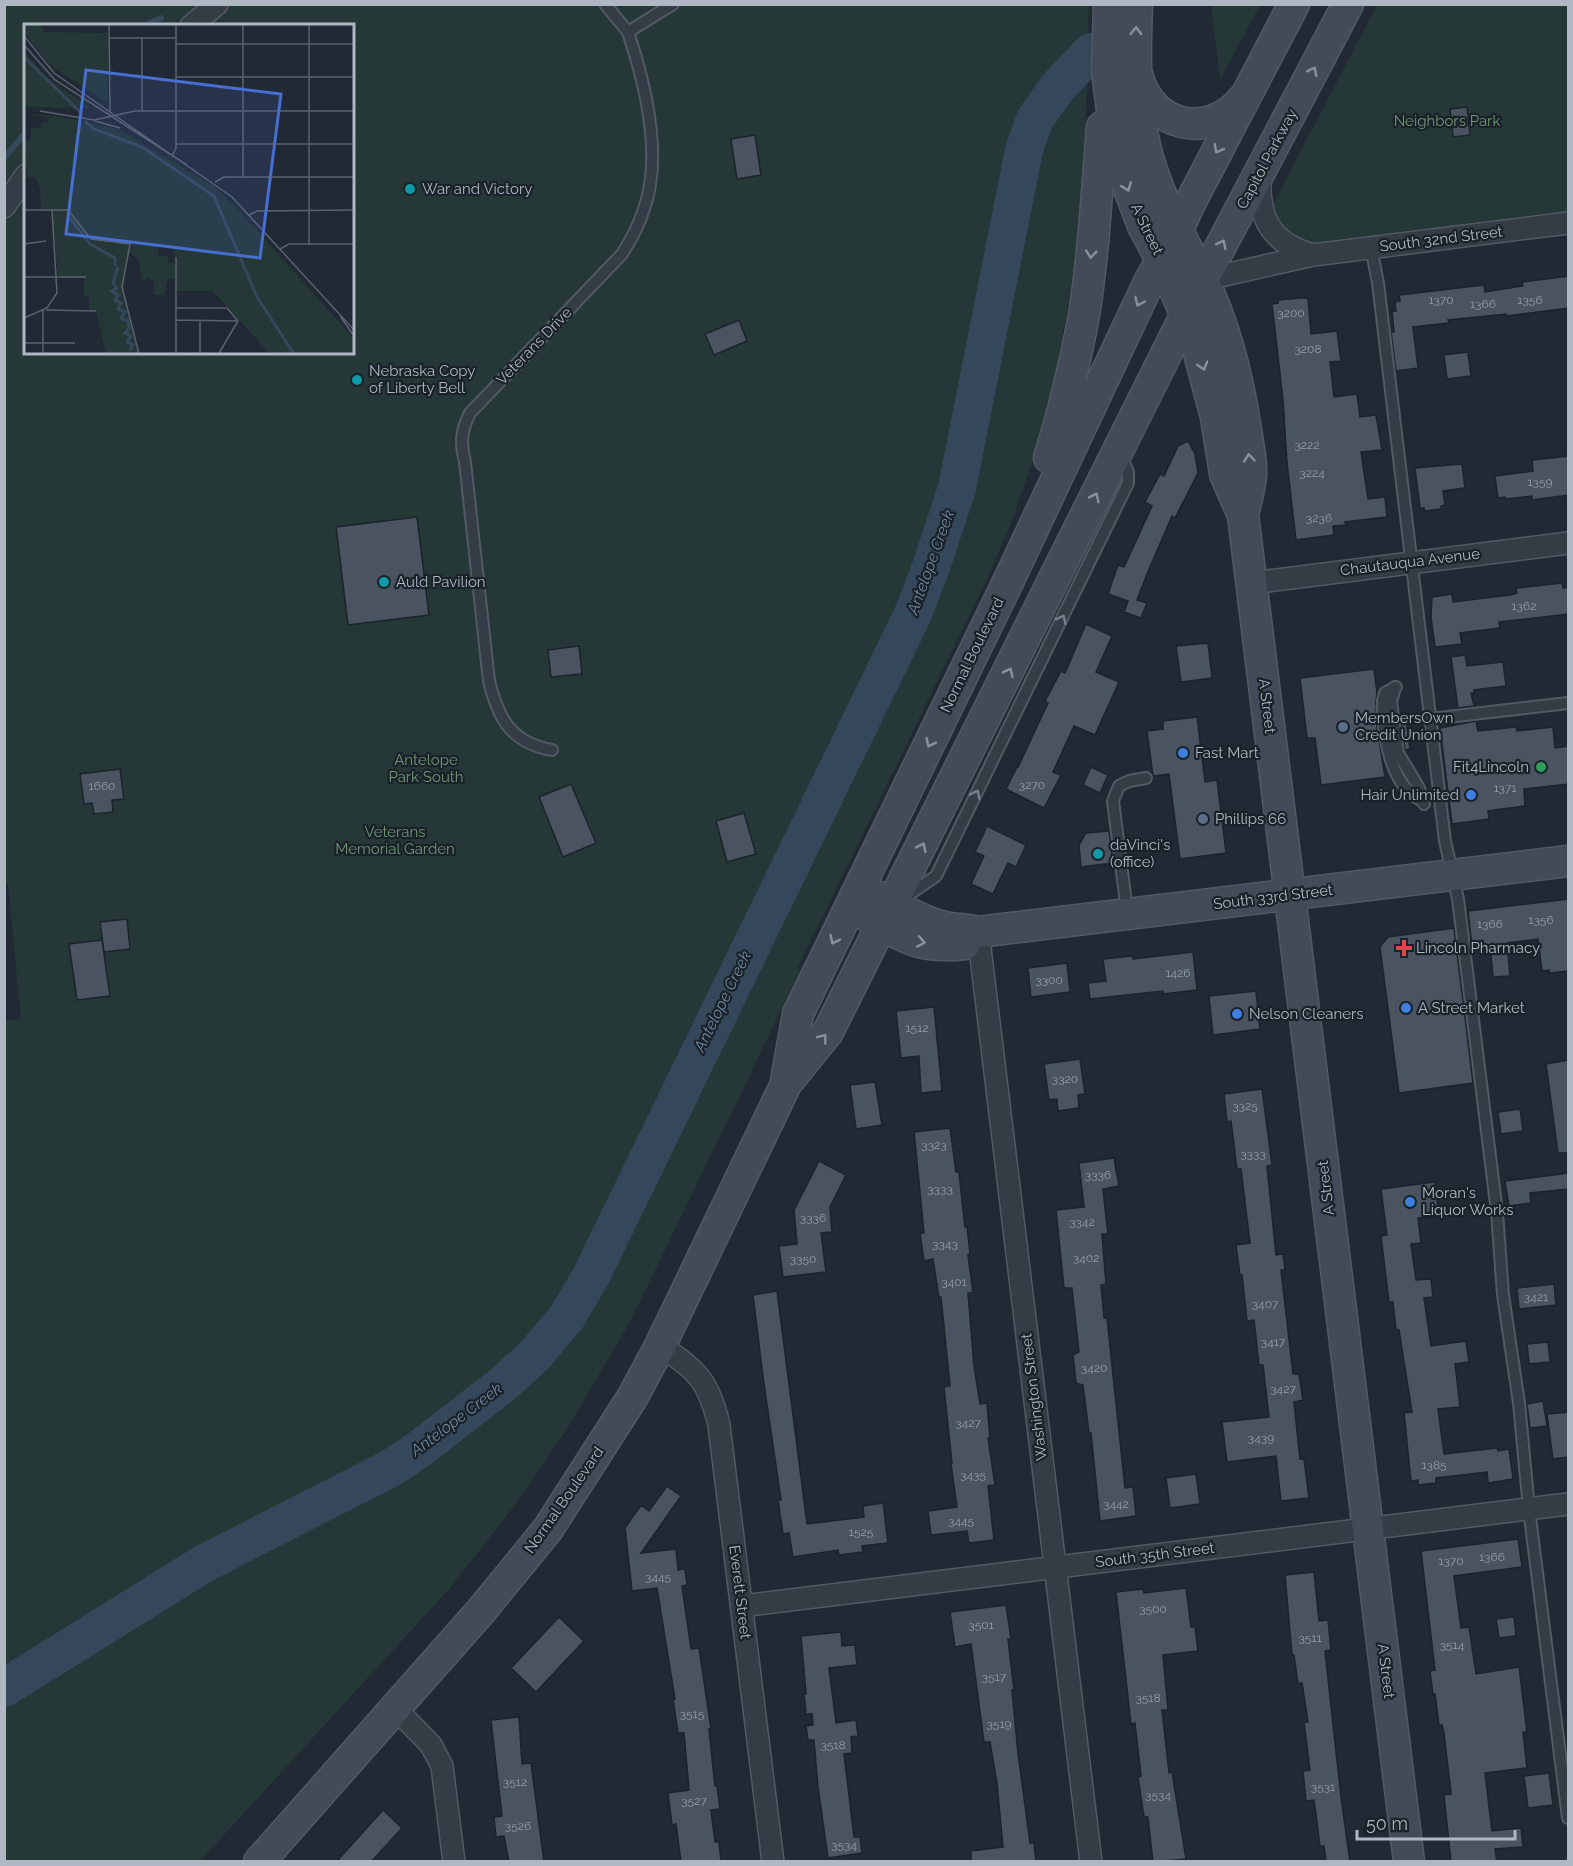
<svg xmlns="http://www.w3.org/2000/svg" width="1573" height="1866" font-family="Raleway,sans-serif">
<rect width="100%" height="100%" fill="#212a34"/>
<g fill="#253837" fill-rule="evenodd">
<path d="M5 5H1089L1084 183 1074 270 1056 373 1035 454 1014 515 989 575 797 969H801L631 1320 567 1429 515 1505 450 1588 200 1861H5L4 1021 21 1019 8 883H5ZM26 26H352V352H26Z"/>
<path d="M1211 5H1260L1220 80Z"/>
<path d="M1377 5H1568V223L1313 255 1266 218Z"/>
</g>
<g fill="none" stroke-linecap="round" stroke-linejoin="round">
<g stroke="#35475a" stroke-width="6">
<path d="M143 26 161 18"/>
<path d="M4 158 26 132"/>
</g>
<path stroke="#35475a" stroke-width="38" d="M4 1688 203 1564 391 1468 418 1450 502 1385 534 1356 567 1317 591 1276 912 616 931 567 957 488 1024 150 1035 119 1057 88 1091 52"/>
</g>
<g fill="#495460" stroke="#1b232b" stroke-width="1.5">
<path d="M1467 107 1470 135 1453 137 1450 109Z"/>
<path d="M755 135 761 175 737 179 731 139Z"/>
<path d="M1569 276V308L1506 316V314L1448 320 1449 323 1413 327 1418 368 1396 371 1391 332H1394L1392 311H1396L1395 302 1400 301 1399 295 1484 285 1485 292 1523 286 1522 282Z"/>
<path d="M1301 298H1308L1311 334 1337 331 1341 361 1330 362 1334 397 1357 394 1360 417 1376 415 1382 450 1361 452 1368 499 1385 497 1387 517 1345 522 1346 525 1333 526 1334 535 1296 540 1287 463 1283 400 1272 304 1278 303V300Z"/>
<path d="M739 320 747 341 714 355 705 334Z"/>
<path d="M1468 352 1471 376 1447 379 1444 355Z"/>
<path d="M1188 441 1195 454 1198 473 1175 518 1172 516 1147 574 1137 600 1147 603 1141 618 1124 612 1128 601 1108 594 1118 565 1124 567 1152 506 1145 502 1160 474 1164 476 1178 446Z"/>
<path d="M1569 456V495L1532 500V496L1506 499 1505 497 1498 498 1495 476 1533 471 1532 460Z"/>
<path d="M1462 464 1465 488 1443 491 1445 505 1441 506V509L1425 511 1424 508H1420L1415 468Z"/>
<path d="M417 517 429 615 348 625 336 527Z"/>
<path d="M1562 583 1563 588 1569 587V614L1499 622 1500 628 1460 633 1462 644 1435 647 1431 617 1432 597 1452 594 1453 602 1510 595 1517 593 1516 588Z"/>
<path d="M1086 624 1112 636 1096 672 1119 682 1095 735 1074 726 1053 772 1061 775 1044 808 1006 789 1017 767H1018L1048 703 1045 701 1061 671 1065 673Z"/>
<path d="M1208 643 1212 678 1181 682 1176 646Z"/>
<path d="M579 646 582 674 551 677 548 650Z"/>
<path d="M1465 655 1467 666 1503 662 1506 686 1474 690V693H1471L1474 706 1458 708 1451 657Z"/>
<path d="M1374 669 1377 693 1376 701 1377 728 1385 777 1321 785 1315 738H1307L1300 678Z"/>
<path d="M1400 713H1405L1410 749 1405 750Z"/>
<path d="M1197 717 1205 782 1217 780 1226 853 1180 859 1169 774 1153 776 1147 731 1163 729V721Z"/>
<path d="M1476 721 1478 731 1516 727 1517 731 1553 727 1555 748 1569 746V784L1524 789 1525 806 1488 811 1489 819 1452 824 1440 728Z"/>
<path d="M1091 767 1108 775 1100 793 1083 785Z"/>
<path d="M120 769 124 799 112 800 113 812 94 814 92 803 84 804 80 774Z"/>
<path d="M571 784 596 843 563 857 539 797Z"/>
<path d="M744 813 756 854 727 862 716 821Z"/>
<path d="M987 826 1026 845 1016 867 1008 863 993 894 971 884 984 856 975 852Z"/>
<path d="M1109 831 1113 863 1081 867 1079 845 1086 833Z"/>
<path d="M1569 899V971L1549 973V970L1542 971 1538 939 1507 943 1510 976 1493 977 1490 945 1472 947 1468 911Z"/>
<path d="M127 919 130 949 104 952 100 922Z"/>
<path d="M1454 928 1473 1083 1399 1093 1380 947 1388 937Z"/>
<path d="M102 940 110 996 77 1000 69 944Z"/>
<path d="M1193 952 1197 990 1163 994V991L1090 999 1088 983 1106 981 1103 959 1132 956 1133 959Z"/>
<path d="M1067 963 1070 992 1031 997 1028 968Z"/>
<path d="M1256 991 1260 1029 1213 1035 1209 996Z"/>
<path d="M934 1007 942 1091 921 1093 919 1056 901 1058 896 1011Z"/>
<path d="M1080 1059 1085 1094 1078 1095 1079 1108 1058 1111 1057 1099 1049 1100 1044 1064Z"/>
<path d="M1569 1060V1153H1558L1546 1064Z"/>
<path d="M875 1082 882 1125 856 1129 850 1085Z"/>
<path d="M1262 1089 1272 1165 1267 1166 1276 1255 1283 1254 1285 1270H1281L1293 1374H1299L1303 1400 1294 1402 1300 1459H1304L1309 1498 1281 1501 1276 1456 1227 1462 1222 1422 1269 1417 1263 1365H1259L1254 1320 1247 1321 1242 1275H1240L1236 1245 1250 1243 1241 1169H1237L1231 1121 1227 1122 1224 1094Z"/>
<path d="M1520 1109 1523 1131 1501 1134 1498 1112Z"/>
<path d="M950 1128 956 1172H959L965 1227H967L970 1254 968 1255 973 1292 968 1293 974 1366 980 1404 987 1403 990 1438H988L995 1485 988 1486 994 1540 969 1543 967 1531 931 1535 928 1511 957 1507 951 1464 952 1463 944 1387 950 1386 941 1297 939 1298 933 1259 924 1261 920 1233H924L914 1132Z"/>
<path d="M1114 1158 1119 1186 1103 1189 1108 1234H1102L1106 1284 1101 1285 1104 1318H1107L1125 1488 1133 1487 1136 1516 1100 1521 1091 1433H1089L1083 1385 1076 1383 1073 1355 1079 1352 1072 1288H1064L1056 1210 1084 1207 1079 1163Z"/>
<path d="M819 1161 846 1175 830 1207 832 1232 821 1233 826 1272 783 1277 779 1246 797 1244 794 1210Z"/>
<path d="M1569 1173V1189L1530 1193 1531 1203 1509 1206 1505 1181Z"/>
<path d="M1435 1182 1439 1216 1418 1218 1421 1243 1411 1244 1416 1280 1431 1279 1433 1297 1424 1298 1431 1346 1466 1341 1469 1362 1455 1364 1460 1407 1438 1409 1444 1454 1497 1448 1498 1451 1509 1449 1513 1479 1488 1483 1487 1472 1436 1478V1483L1418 1485V1480L1411 1481 1404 1413 1412 1412 1399 1330H1396L1393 1302H1389L1381 1236 1387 1235 1381 1189Z"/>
<path d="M1554 1284 1556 1305 1519 1309 1517 1288Z"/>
<path d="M777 1291 807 1524 864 1517 863 1506 883 1503 888 1543 862 1546 863 1552 839 1555 838 1550 793 1557 789 1533 783 1534 778 1500H781L763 1377 753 1295Z"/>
<path d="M1548 1342 1550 1362 1529 1364 1527 1344Z"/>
<path d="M1543 1401 1547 1426 1530 1428 1527 1404Z"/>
<path d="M1569 1412V1457L1553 1459 1547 1414Z"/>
<path d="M1196 1474 1200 1504 1170 1508 1166 1478Z"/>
<path d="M667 1486 681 1496 641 1553 676 1549 678 1570 685 1569 687 1585 682 1586 691 1649 699 1648 711 1729H709L715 1786H717L720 1809 711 1810 715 1842H719L721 1862H681L676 1824 672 1825 668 1793 689 1790 684 1733H678L673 1699H675L657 1588 632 1591 625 1528 641 1505 649 1511Z"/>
<path d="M1518 1539 1522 1567 1454 1576 1461 1628 1469 1627 1476 1674 1519 1667 1527 1732H1523L1527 1768 1485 1773 1492 1831 1521 1828 1523 1847 1495 1849 1497 1862H1451L1444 1795 1451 1794 1450 1784 1444 1734 1442 1725H1439L1435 1694H1433L1430 1671 1435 1670 1421 1551Z"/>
<path d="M1314 1572 1319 1621 1328 1620 1331 1650 1325 1651 1341 1797 1350 1862H1326L1324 1846H1320L1314 1800 1306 1801 1303 1771 1310 1770 1304 1722H1308L1302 1683 1298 1684 1294 1655H1292L1285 1575Z"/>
<path d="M1186 1588 1191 1627H1195L1198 1651 1163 1655 1168 1710H1162L1169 1773 1172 1772 1186 1859 1153 1862 1148 1817H1144L1138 1777 1141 1776 1135 1723 1131 1724 1116 1592 1143 1589 1144 1593Z"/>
<path d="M1006 1605 1011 1639H1008L1014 1690H1012L1018 1753 1030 1843H1034L1036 1862H971V1851L1003 1847 997 1783 990 1742H984L971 1644 955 1647 950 1612Z"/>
<path d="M559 1617 584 1641 536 1692 511 1668Z"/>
<path d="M1514 1617 1516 1636 1499 1638 1496 1619Z"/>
<path d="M841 1632 842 1646 855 1645 857 1665 829 1668 836 1723 856 1720 858 1736 851 1737 852 1753 844 1754 854 1837H860L862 1853 828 1858 818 1787 814 1740H808L806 1726 813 1725 812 1714H806L804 1694H806L801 1636Z"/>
<path d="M519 1717 522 1764 531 1763 544 1862H509L504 1836 496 1837 494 1817 502 1816 491 1720Z"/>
<path d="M1549 1773 1553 1805 1528 1808 1524 1776Z"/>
<path d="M383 1810 402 1828 371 1862H336Z"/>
</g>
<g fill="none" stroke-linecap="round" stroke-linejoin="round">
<g stroke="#515a63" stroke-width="14">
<g id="lane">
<path d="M605 4 628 32 673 4"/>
<path d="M1371 247 1378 283 1445 841 1458 899 1497 1212 1503 1295 1519 1403 1529 1509 1568 1818"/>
<path d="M1395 687 1391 702 1398 753 1419 788 1424 804"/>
<path d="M1396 687 1385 693 1383 701C1382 732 1390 786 1421 800"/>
<path d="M1430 719 1568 703"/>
<path d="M552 750C511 743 498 718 489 681L465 462C460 442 461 431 470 413L622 254C631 240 639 225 644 209 663 156 645 83 628 32"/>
<path d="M904 898 936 876 1128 483V472L1121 455"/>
<path d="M1127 911 1113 801 1119 786 1129 781 1146 778"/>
</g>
</g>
<g stroke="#515a63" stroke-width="24">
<g id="street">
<path d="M191 26 217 4"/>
<path d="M1260 174C1258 218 1269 242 1313 255"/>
<path d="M4 207 26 175"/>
<path d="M1195 276 1203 280 1313 255 1568 223"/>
<path d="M1252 583 1568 543"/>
<path d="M978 932 1091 1862"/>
<path d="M660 1346C697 1369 709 1382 719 1425L773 1862"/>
<path d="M742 1606 1568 1504"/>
<path d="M395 1708 431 1745 442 1766 454 1862"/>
</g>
</g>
<g stroke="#515a63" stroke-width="33">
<g id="secondary">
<path d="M1109 4 1107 70 1118 160 1143 226 1162 261 1186 315 1199 353 1216 417 1225 474 1243 515 1409 1862"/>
<path d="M1137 4C1135 54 1134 105 1147 154 1159 198 1181 237 1202 278 1226 326 1238 377 1246 430 1248 444 1252 461 1251 475 1250 488 1246 502 1243 515"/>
<path d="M1138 77C1151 127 1208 140 1242 100"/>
<path d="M1049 458C1064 411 1075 363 1084 315 1094 253 1097 189 1102 127"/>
<path d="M876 896C897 906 918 920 941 926 954 930 964 928 978 932L1568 861"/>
<path d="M867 916C905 938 919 949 965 944"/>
<path d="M786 1081 798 1014 1007 584 1149 282 1177 232 1189 205 1294 4"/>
<path d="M259 1862 481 1611 548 1529 632 1398 660 1346 786 1084 828 1032 1203 280 1348 4"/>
</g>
</g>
<use href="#lane" stroke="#343c45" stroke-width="10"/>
<use href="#street" stroke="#343c45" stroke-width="21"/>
<use href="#secondary" stroke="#424b57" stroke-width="30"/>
</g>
<defs><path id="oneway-chevron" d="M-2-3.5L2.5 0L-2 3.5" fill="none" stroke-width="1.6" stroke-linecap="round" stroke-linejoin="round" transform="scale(1.5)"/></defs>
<g stroke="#88919d">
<use href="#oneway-chevron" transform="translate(1136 31) rotate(-89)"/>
<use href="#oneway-chevron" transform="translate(1313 71) rotate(-63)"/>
<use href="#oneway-chevron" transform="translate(1218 149) rotate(118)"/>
<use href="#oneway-chevron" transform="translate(1127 187) rotate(70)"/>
<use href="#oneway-chevron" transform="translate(1222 244) rotate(-63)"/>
<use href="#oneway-chevron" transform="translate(1091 254) rotate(96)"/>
<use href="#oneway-chevron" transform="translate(1139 302) rotate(115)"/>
<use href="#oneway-chevron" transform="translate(1203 366) rotate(73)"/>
<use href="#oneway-chevron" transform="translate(1249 458) rotate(-96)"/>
<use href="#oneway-chevron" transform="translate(1095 497) rotate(-64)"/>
<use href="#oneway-chevron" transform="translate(1009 672) rotate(-64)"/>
<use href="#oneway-chevron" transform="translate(930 743) rotate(116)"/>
<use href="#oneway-chevron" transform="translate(922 847) rotate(-64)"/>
<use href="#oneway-chevron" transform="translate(834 940) rotate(116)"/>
<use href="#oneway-chevron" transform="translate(921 942) rotate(11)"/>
<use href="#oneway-chevron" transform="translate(823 1038) rotate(-52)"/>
</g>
<g stroke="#77808a">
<use href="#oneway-chevron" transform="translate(1062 619) rotate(-64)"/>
<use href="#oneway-chevron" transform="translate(976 794) rotate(-64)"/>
</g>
<g fill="#0f9aa8" stroke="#192129" stroke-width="2">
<circle cx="410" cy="189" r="6"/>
<circle cx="357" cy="380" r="6"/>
<circle cx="384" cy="582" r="6"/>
<circle cx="1098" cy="854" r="6"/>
</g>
<g fill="#5c6f8a" stroke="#192129" stroke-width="2">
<circle cx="1343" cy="727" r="6"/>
<circle cx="1203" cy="819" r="6"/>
</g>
<g fill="#3f7fe0" stroke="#192129" stroke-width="2">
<circle cx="1183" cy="753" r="6"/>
<circle cx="1471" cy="795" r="6"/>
<circle cx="1406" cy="1008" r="6"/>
<circle cx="1237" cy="1014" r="6"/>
<circle cx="1410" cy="1202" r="6"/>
</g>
<circle fill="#2e9e5b" stroke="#192129" stroke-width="2" cx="1541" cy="767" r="6"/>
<path fill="#e0444e" stroke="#192129" stroke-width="2" d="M1401 939h6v6h6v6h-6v6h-6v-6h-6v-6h6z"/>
<g text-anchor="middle" stroke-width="4.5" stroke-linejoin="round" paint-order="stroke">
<g font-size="12" fill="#959eaa">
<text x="1441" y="304">1370</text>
<text x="1530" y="304">1356</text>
<text x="1483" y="308">1366</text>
<text x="1291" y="317">3200</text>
<text x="1308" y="353">3208</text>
<text x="1307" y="449">3222</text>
<text x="1312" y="477">3224</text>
<text x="1540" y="486">1359</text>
<text x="1319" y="522">3236</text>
<text x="1524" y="610">1362</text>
<text x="1032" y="789">3270</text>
<text x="102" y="790">1660</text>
<text x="1505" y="792">1371</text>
<text x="1541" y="924">1356</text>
<text x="1490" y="928">1366</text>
<text x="1178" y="977">1426</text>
<text x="1049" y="984">3300</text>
<text x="917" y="1032">1512</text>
<text x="1065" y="1083">3320</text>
<text x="1245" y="1110">3325</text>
<text x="934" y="1149">3323</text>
<text x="1253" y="1158">3333</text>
<text x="1098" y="1179">3336</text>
<text x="940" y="1193">3333</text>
<text x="813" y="1222">3336</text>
<text x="1082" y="1226">3342</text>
<text x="945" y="1248">3343</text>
<text x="1086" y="1262">3402</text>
<text x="803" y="1263">3350</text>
<text x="954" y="1286">3401</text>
<text x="1536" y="1301">3421</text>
<text x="1265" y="1308">3407</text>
<text x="1273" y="1346">3417</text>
<text x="1094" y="1372">3420</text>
<text x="1283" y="1393">3427</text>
<text x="968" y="1427">3427</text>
<text x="1261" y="1442">3439</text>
<text x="1434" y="1469">1385</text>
<text x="973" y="1479">3435</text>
<text x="1116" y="1508">3442</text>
<text x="961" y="1525">3445</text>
<text x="861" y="1536">1525</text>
<text x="1492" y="1561">1366</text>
<text x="1451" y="1565">1370</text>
<text x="658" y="1581">3445</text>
<text x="1153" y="1613">3500</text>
<text x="981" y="1629">3501</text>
<text x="1310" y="1642">3511</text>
<text x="1452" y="1649">3514</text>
<text x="994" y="1681">3517</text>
<text x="1148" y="1702">3518</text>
<text x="692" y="1718">3515</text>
<text x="999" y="1728">3519</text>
<text x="833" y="1749">3518</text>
<text x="515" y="1786">3512</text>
<text x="1323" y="1791">3531</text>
<text x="1158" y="1799">3534</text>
<text x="694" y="1805">3527</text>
<text x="518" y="1830">3526</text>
<text x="844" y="1849">3534</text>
</g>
<g font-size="15" fill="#709675" stroke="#192129">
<text x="1447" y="126">Neighbors Park</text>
<text x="426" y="765">Antelope<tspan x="426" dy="17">Park South</tspan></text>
<text x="395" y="837">Veterans<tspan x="395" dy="17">Memorial Garden</tspan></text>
</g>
<g font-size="15" fill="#aeb7c2" stroke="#192129">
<text transform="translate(1267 159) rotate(-62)" y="5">Capitol Parkway</text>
<text transform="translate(1147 229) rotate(64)" y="5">A Street</text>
<text transform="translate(1441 239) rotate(-7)" y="5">South 32nd Street</text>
<text transform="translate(534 346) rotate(-46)" y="5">Veterans Drive</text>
<text transform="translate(1410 562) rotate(-7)" y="5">Chautauqua Avenue</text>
<text transform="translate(972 655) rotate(-64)" y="5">Normal Boulevard</text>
<text transform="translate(1267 706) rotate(83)" y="5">A Street</text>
<text transform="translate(1273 897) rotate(-7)" y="5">South 33rd Street</text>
<text transform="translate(1326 1188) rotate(-97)" y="5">A Street</text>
<text transform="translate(1034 1397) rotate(-97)" y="5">Washington Street</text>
<text transform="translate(564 1500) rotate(-55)" y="5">Normal Boulevard</text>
<text transform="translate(1155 1555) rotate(-7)" y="5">South 35th Street</text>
<text transform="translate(740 1592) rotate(83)" y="5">Everett Street</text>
<text transform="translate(1386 1671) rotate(83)" y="5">A Street</text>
</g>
<g font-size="15" fill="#aeb7c2" stroke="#192129" text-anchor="start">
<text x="422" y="194">War and Victory</text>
<text x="369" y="376">Nebraska Copy<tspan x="369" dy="17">of Liberty Bell</tspan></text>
<text x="396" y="587">Auld Pavilion</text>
<text x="1355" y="723">MembersOwn<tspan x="1355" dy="17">Credit Union</tspan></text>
<text x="1195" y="758">Fast Mart</text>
<text x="1529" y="772" text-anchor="end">Fit4Lincoln</text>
<text x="1459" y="800" text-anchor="end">Hair Unlimited</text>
<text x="1215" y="824">Phillips 66</text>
<text x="1110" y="850">daVinci's<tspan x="1110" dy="17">(office)</tspan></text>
<text x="1416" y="953">Lincoln Pharmacy</text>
<text x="1418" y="1013">A Street Market</text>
<text x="1249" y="1019">Nelson Cleaners</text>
<text x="1422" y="1198">Moran's<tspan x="1422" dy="17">Liquor Works</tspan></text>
</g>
<g font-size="16" font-style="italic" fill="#708aa3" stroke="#192129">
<text transform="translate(930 562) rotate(-70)" y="6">Antelope Creek</text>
<text transform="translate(722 1001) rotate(-64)" y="6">Antelope Creek</text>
<text transform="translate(456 1419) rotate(-37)" y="6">Antelope Creek</text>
</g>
</g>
<g transform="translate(24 24)">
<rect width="330" height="330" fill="#212a34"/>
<path d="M0 0H18L19 8 85 9 83 79 26 41 0 9ZM0 27 21 52 66 84 0 83ZM0 90 33 92 94 105 188 161 213 184 330 315V330H246L189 267H152V255L144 254 140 271H130V258L124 254 118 258 115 236 106 228 99 252 100 273 115 330H82L72 287 65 286V272H60V254L34 253 28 187 17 186 16 164 11 153H3L0 116 7 117V104H17V99H25V94ZM134 221H148L152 239H144V232H134Z" fill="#253837" fill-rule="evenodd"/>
<path fill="none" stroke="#35475a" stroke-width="3" d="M0 33 57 89M61 97 70 105 118 123 190 172 233 273 270 330M46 194 66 220 91 234V242M94 243 89 259 93 264 88 267 94 271 91 276 97 279 94 285 101 288 97 294 104 297 105 304 101 309 107 312 103 318 109 321 106 326"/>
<path fill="none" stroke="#59626d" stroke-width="1.5" d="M85 0 86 89M0 12 30 49 208 173 330 306M85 14H152M118 14V87M152 20H330M0 21 31 56 163 141M152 53H330M16 87 70 96 111 87H330M71 97 96 104M152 120H330M148 132 152 124V0M219 153V0M191 158 200 153H330M0 186H44L67 215 106 220 98 263 115 330M225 191 233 187 330 186M0 220 22 217M285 220V0M256 225 265 220H330M152 233V330M0 253H62M152 284H203L214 297M19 286V330M22 286 72 287M316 292 330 312M0 294 23 284 33 269 28 186M152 296 214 297M176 297V330M0 319H51M195 329 214 297M183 330H211"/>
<path fill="#486ed1" fill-opacity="0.15" stroke="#486ed1" stroke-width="3" d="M62 46 257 70 236 234 42 210Z"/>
<rect width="330" height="330" fill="none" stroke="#aeb7c2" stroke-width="3"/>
</g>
<rect width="1573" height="1866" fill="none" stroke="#aeb7c2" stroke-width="12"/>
<path d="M1357 1830v9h158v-9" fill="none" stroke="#aeb7c2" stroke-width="3"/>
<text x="1366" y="1830" font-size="18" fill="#aeb7c2" stroke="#192129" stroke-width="4.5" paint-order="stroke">50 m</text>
</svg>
